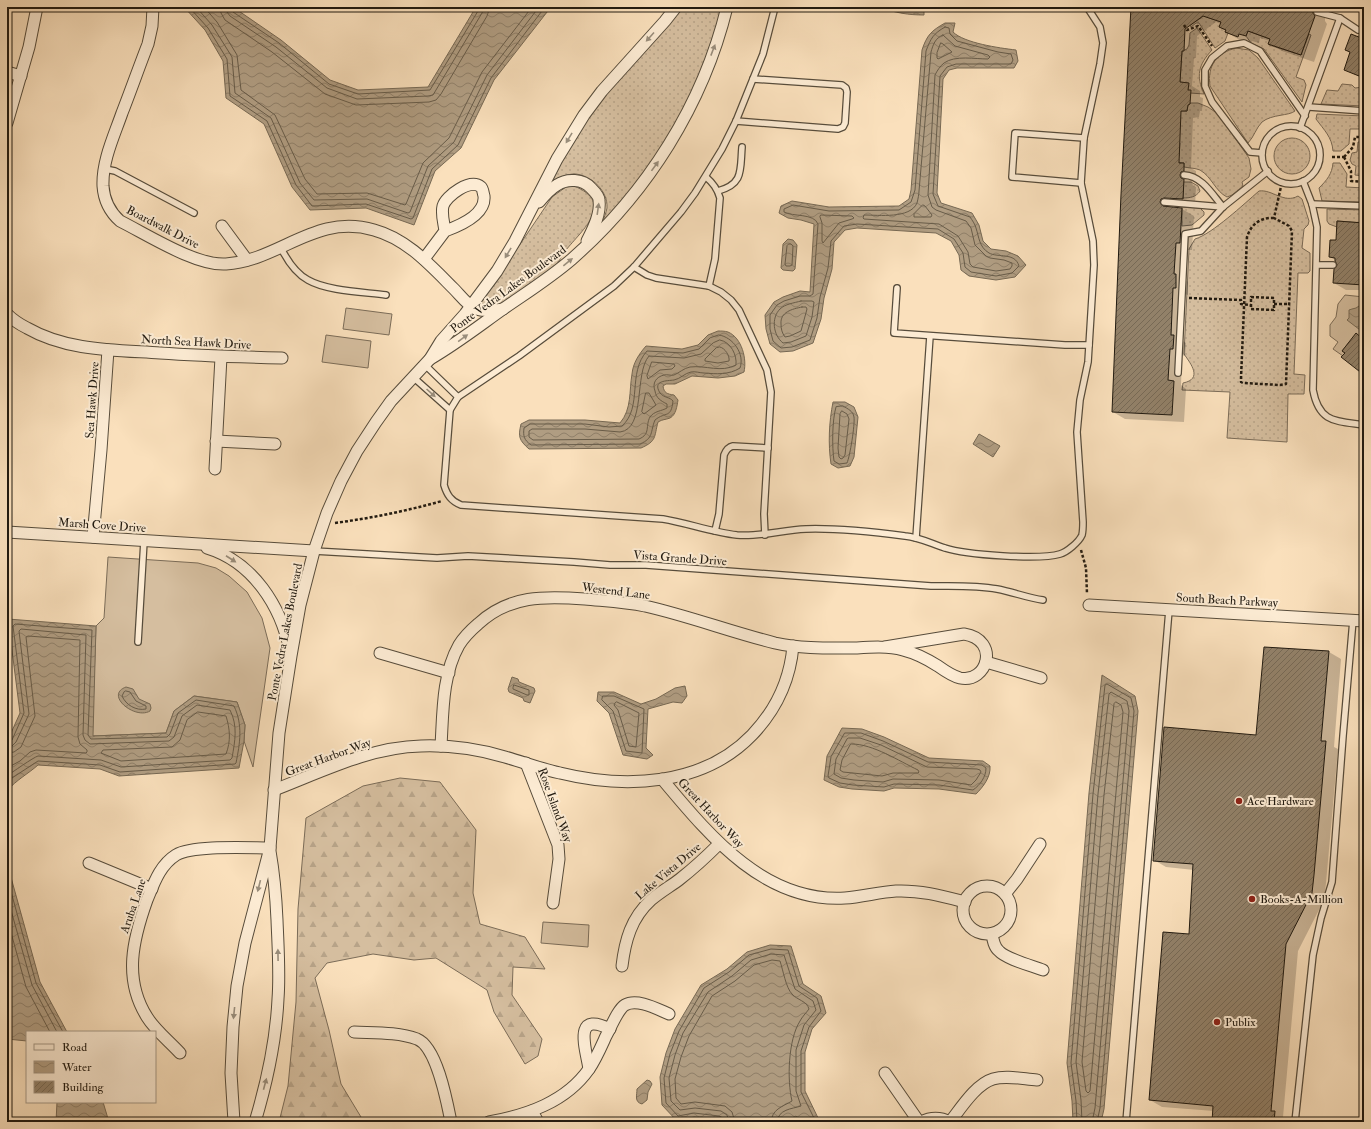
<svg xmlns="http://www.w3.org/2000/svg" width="1371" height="1129" font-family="'IM FELL Double Pica',serif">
<defs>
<pattern id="grass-dots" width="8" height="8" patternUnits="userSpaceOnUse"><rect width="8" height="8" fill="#d5be9f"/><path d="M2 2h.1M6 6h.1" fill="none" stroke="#b7a388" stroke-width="1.8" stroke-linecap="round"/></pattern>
<pattern id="forest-firs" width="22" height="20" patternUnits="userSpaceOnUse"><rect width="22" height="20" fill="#d5be9f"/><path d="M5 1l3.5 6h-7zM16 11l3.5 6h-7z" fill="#b7a388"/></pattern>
<pattern id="water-waves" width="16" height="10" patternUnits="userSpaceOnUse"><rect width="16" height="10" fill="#b09d82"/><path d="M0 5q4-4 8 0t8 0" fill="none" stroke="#8f7f69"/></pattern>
<pattern id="building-hatch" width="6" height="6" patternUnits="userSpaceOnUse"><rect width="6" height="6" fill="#928169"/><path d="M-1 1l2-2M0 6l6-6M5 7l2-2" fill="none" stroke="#776955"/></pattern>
</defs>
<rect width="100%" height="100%" fill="#fae0bc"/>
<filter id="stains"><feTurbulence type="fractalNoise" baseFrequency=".005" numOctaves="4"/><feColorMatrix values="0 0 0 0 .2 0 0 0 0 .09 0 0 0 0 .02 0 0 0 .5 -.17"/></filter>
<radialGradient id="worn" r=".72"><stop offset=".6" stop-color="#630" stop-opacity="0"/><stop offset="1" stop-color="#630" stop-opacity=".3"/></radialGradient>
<g fill="url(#grass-dots)" stroke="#7b6c58">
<path d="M681 7H722L711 45 692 92 669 136 629 194 602 223C604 218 606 213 607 208 608 191 592 176 576 174 567 173 558 180 552 180L565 154 593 110Z"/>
<path d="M1201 15 1221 22 1220 27 1226 30 1225 32 1228 33 1225 41 1215 48 1199 23H1196L1191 27 1190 25 1201 18Z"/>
<path d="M1197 28 1212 50C1198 65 1196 76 1204 94L1190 93 1188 90V83L1180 82 1182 51 1187 49 1189 45 1190 33Z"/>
<path d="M1248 31 1270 39 1269 45 1301 55 1309 34 1311 35 1296 77 1304 80 1306 85 1302 102 1264 49 1251 43 1246 36Z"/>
<path d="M1236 48 1249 50 1258 58 1295 111C1289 116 1272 114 1262 122 1256 128 1254 137 1248 143L1210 86C1207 65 1217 53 1236 48Z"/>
<path d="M1342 84 1352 85 1355 88 1364 87V106L1321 104 1327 90 1338 91Z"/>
<path d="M1190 103H1198L1208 107 1218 114 1249 158 1251 169 1249 177 1242 182 1243 186 1232 195 1227 197C1215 191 1212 177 1200 170 1195 168 1189 168 1184 167V163L1177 162V157L1179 156 1180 143 1178 142 1179 111H1187L1188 105 1190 104Z"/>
<path d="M1317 114 1364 116V129H1350L1349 144 1341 151H1333C1332 137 1324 130 1316 119Z"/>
<circle cx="1292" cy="156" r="18"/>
<path d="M1358 142H1364V176L1355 175 1356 166 1352 164 1350 160 1352 153 1357 152Z"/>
<path d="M1333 163H1340L1347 174 1346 187 1364 188V202L1322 201 1319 188C1327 180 1332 174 1333 163Z"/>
<path d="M1183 182H1191L1198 186 1200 191C1196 197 1190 198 1183 198Z"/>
<path d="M574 186C616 203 582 230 566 250 562 255 559 263 554 267 545 275 534 282 524 289 518 293 512 299 506 302 497 305 488 305 479 305L552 197 566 187Z"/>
<path d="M1259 191C1272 189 1284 204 1298 196L1302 199 1309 221 1308 225 1304 229 1302 248 1310 253V271L1308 273H1298L1294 374 1305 375 1304 394H1288L1287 442 1227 438 1230 392 1182 390 1183 383C1203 379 1191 364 1184 354L1189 249 1195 239C1212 234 1244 204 1259 191Z"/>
<path d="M1182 207 1200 208 1204 212V215L1192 225 1182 226Z"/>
<path d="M1327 209 1364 210V223L1337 221V227L1329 224 1327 221Z"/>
</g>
<path fill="url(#forest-firs)" stroke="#7b6c58" d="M400 778 440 782 476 830 473 893 480 924 525 937 545 969 513 967 512 995 542 1039 538 1056 525 1064 494 1012 487 990 436 958 414 960 373 954 327 963 315 978 329 1030 341 1084 364 1122H279L288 1086 296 1002 298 909 306 818 363 786Z"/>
<g fill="#d5be9f" stroke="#7b6c58">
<path d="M1345 295 1364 297V340L1356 334 1342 351 1345 353 1343 356 1333 349 1338 342 1330 336V325L1336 317 1338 304Z"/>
<path d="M346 308 392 314 389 335 343 329Z"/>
<path d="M326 335 371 341 368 368 322 362Z"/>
<path d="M108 557 198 563 216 568 229 576 247 592 262 618 270 648 253 767 244 741 245 725 237 702 194 696 174 711 166 733 92 736 96 626 104 618Z"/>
<path d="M543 922 589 925 588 947 541 943Z"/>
</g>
<g fill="url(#water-waves)" stroke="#776954">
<path d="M184 7H233L281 40 330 80 358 90 428 87 476 7H551L494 80 461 148 435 171 414 225 366 208 310 210 292 187 264 124 226 98 223 61 205 30Z"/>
<path d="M880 7H924V15C909 15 895 13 880 7Z"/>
<path d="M945 23H955L953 32C964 43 999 48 1016 50L1018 61 1014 68H957L949 70 943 79 937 193 941 203 972 213 979 225 983 241 991 249 1006 251 1018 256 1026 265 1015 277 996 280 969 276 961 270 959 255 951 241 936 233 857 228 845 230 834 242 832 269 824 298 821 319 813 343 793 351 780 352 770 344 766 329 765 315 774 302 783 297 800 291 810 292 814 224 801 220 788 218 779 213 781 206 792 201 829 207 899 206 909 199 911 190 922 50C927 35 931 31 945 23Z"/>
<path d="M788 239 793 240 797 245 795 269 793 271 783 270 781 268 783 244Z"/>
<path d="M1359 306 1364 310V333L1347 320 1349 318V310L1352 309 1356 308Z"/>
<path d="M718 331C721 331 725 331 728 332 742 338 747 359 744 372L735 376 718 378 692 376 675 384H666L663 386C664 393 667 394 674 395L678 400C677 406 676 415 670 418 665 420 663 419 658 422 654 437 657 441 641 448L529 449C519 440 518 437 521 424L529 420H585L620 423C632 409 629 391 632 374 633 363 639 354 646 346L682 349 698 345 708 335Z"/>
<path d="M833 402H845L854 407 858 417 854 457 850 466 838 468 831 464C828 444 829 422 833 402Z"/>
<path d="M979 434 1000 446 993 457 973 444Z"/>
<path d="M8 619 96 626 93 736 166 733 174 711 194 696 237 702 245 725 244 741 239 768 119 776 100 769 38 765C28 774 16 780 7 791V742L20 713Z"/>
<path d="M1102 675 1135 696 1138 711 1104 1109 1101 1122H1073L1072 1101 1067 1063 1089 793Z"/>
<path d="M512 677 518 679 519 682 534 688 535 691 530 703 524 701 523 698 509 692 508 689Z"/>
<path d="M685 686 687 696 682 703 673 702 648 709 646 748 653 755 647 759 623 755 609 713 597 701 598 692H614L641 704 656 699 675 688Z"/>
<path d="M126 687 133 689 139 699 150 704 151 708 150 711C135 720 104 695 126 687Z"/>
<path d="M842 728 862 729 884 737 929 758 983 761 990 766C991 777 983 787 976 794L939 789 894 788 884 791 852 789 839 787 824 780 827 756Z"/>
<path d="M7 863 40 982 67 1032H27V1041L7 1039Z"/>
<path d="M770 945 791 946 803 984 821 996 826 1013 812 1029 805 1052V1091L820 1122H801L796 1116 784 1122H722V1120L694 1117 677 1121 662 1105 660 1077 666 1053 675 1029 701 985 727 969 747 952Z"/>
<path d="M647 1080 650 1081 652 1084 648 1092 647 1100 642 1104C634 1102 637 1095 637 1089Z"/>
<path d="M57 1102H103L109 1122H56Z"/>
</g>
<g fill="#0003">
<path d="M1132 7H1333L1330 14 1328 15 1325 18V21L1327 24 1314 62 1282 51 1270 44V41L1260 38 1259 43 1252 41 1251 43 1238 39 1226 32V30L1221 27V24L1216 22 1197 36 1196 58H1194L1192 86 1200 91V97L1203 98 1202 111H1200L1199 117 1193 118 1191 168 1196 171V178L1193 179 1192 182 1193 186 1196 187 1195 206 1177 204 1173 206 1172 208 1182 209 1194 216 1192 250H1188L1186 280 1188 282V295L1185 294 1183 341 1186 343 1185 356 1182 355 1181 385 1186 389 1184 422 1125 419 1113 412Z"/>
<path d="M1364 17V79L1345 69 1351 53 1346 50 1358 35 1363 33V28L1361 26Z"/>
<path d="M1364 224V290H1346L1334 283 1338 264 1336 260 1330 257 1337 241Z"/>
<path d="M1329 652 1341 659 1334 747 1338 749 1326 883 1324 900 1298 951 1283 1117 1287 1119 1286 1122H1213L1214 1111 1162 1107 1150 1100 1190 935 1194 870 1166 867 1154 860 1257 736Z"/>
</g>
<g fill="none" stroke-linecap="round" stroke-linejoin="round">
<g stroke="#685c49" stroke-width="1">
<path d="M189 7 208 28 227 59 230 96 267 121 296 185 312 206 366 204 411 219 413 218 432 169 458 145 491 78 545 7"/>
<path d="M196 7 212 25 232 57 235 93 271 118 300 183 314 200 367 199 408 213 410 212 428 166 454 142 487 75 539 7"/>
<path d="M204 7 217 22 237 55 241 90 275 115 305 179 317 194 367 193 405 205 406 204 423 163 449 138 482 72 532 7"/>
<path d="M220 7 221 13 225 20 272 52 325 94 356 105 429 102 436 100 441 94 487 16 490 7"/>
<path d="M226 7 227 12 230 16 276 47 327 88 357 99 428 96 433 95 482 13 484 7"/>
<path d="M231 7 233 12 279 43 329 84 358 94 430 90 478 11 479 7"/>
<path d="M945 27 949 28 950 34 957 41 998 52 1011 54 1013 60 1011 64H956L947 67 940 76 933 194 938 206 970 217C972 220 975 224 976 228 979 237 979 247 989 253 998 258 1015 252 1019 266L1012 273 996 276 971 272 965 267 963 253 954 239 938 229 857 224 844 226 831 241 828 268 820 297 817 318 810 340 792 347 781 348 773 341 770 329V315L777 305 784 301 800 296H810L813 294 818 224C814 213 793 217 784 212V209L793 205 829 211 899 210 911 202 915 190 926 51C931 38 933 34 945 27Z"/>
<path d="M943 35 955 46 988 55 990 57 988 59C975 59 955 55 944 63 940 66 937 71 935 75L928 195 932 207 936 210 966 221 971 228 975 245 986 256 990 258 1004 260 1012 263V266L1010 269 996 271 973 267 970 264 968 252 958 236 939 224 864 219 863 218 864 215C879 215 910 219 917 203 918 199 919 194 919 191L931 52C933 45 935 38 943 35Z"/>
<path d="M941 43 943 44 952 52 938 59 937 58V53Z"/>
<path d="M923 205 925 206 932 215 931 217H914V214Z"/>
<path d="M821 215 852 216 854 218 852 219 839 223 823 243 822 241V223L820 217Z"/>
<path d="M789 244H791L793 246 792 265 790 266H786L785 264 787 246Z"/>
<path d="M801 301H812L814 302 812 317 806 336 791 342 783 343C773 335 771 318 780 309 785 304 794 303 801 301Z"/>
<path d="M802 307H806L807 309 801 331 790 336 785 337C782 333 781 329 781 324 780 312 792 309 802 307Z"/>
<path d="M719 335C733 337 745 354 740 368 729 375 716 374 704 373 700 373 695 371 691 372 685 373 680 379 674 380 667 381 652 380 660 393 664 398 670 397 673 401 671 419 666 411 655 420 650 432 654 438 640 444L531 445C524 440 523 436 524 428L530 424H585L609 427 622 426C643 407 627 373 647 351L683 353 699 349 710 338Z"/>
<path d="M720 340C731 342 737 355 736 365 721 373 706 365 690 367 684 368 679 373 674 375 671 376 667 374 664 375 656 377 652 383 655 391 656 398 661 401 667 404V408C662 411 654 411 650 417 645 426 651 434 639 439L533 440 529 437V431L532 429H585L620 432C646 429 634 373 649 356L684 358 701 354 713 343Z"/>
<path d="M720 347C725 348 730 356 729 361L718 363 705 361V359L716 348Z"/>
<path d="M652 362 674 364 675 366 672 369 660 370 648 379 647 376Z"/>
<path d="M646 393H649L656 405 644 414 642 412Z"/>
<path d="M843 406C848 409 853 411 854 417 855 425 850 456 847 463L839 464 834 461C832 447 832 420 836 407Z"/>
<path d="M842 411 847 414 849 419 845 455 843 458 841 459 839 457 838 448 840 414Z"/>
<path d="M514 685 529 690V695H527L513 689V688Z"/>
<path d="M126 691 130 692 136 701 146 706V709C136 711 126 705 122 696L124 692Z"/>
<path d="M603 696H614L644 709 642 753 626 751 613 711 602 700Z"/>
<path d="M617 702 639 713 636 747 629 746 618 710 614 705 615 703Z"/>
<path d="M1116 702 1121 705 1123 712 1090 1091 1088 1093 1086 1091 1082 1062 1104 795 1114 704Z"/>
<path d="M198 712 226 716C230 729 231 741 226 754L121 761 101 753 103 750 172 747 180 740 187 720Z"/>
<path d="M845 733H861L883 741 928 762 982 765 986 768C986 777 980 785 973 790L939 785 894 784 884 787 853 785 840 783 829 778 828 776 831 757Z"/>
<path d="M849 738H860L881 745 927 767 977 769 980 770 981 772 976 780 971 785 939 780 893 779 883 782 854 780 841 778 834 774 836 759 847 739Z"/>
<path d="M7 742 12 740 24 713 13 626 15 624 92 630 88 735 91 739 167 737 170 734 178 713 196 700 234 706C243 725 240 743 236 763L235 764 120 772 100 765 38 761 12 778 7 784"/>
<path d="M852 744C873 744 899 761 918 770L919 772 918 773H893L882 776 843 772 840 770 842 760 850 745Z"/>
<path d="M7 747 12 746 16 742 29 714 19 631 21 629 86 635 83 735 85 740 90 744 169 741 174 737 182 716 197 705 230 710C238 726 235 741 232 758L230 760 121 767 101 760 38 756C34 757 11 773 7 776"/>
<path d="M7 753 14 752 21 747 35 716 26 637 28 636 80 640 78 737 80 744 87 750V752L86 753 36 750 30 752 20 761 7 768"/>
<path d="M7 877 36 983 63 1032"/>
<path d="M7 896 32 985 57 1032"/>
<path d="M7 918 26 987 50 1032"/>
<path d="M724 1122 723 1118 719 1116 694 1113 678 1116 666 1103 664 1078 670 1054 679 1031 704 988 729 972 749 955 771 949 788 950 799 986 817 998 821 1011 809 1027 801 1051V1092L816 1122"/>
<path d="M729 1122 727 1115 721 1111 695 1108 680 1110 671 1101 669 1078 675 1055 683 1033 708 992 732 976 751 960 771 954 784 955 795 989 813 1001 816 1010 804 1025 796 1050V1091L801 1106C792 1109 778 1109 777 1122"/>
<path d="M735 1122 732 1112 725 1106 695 1102 681 1104 676 1098 675 1079 681 1057 689 1036 712 996 735 981 754 965 772 960 780 961C783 970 786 988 792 994 797 1000 807 1001 809 1009 806 1013 802 1017 800 1021 788 1040 787 1080 792 1101 782 1107 772 1109 771 1122"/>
<path d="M1077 1122 1076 1101 1071 1063 1093 794 1105 685 1107 684 1131 698 1134 711 1100 1108 1097 1122"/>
<path d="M1082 1122 1081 1100 1076 1062 1098 794 1109 694 1111 692 1127 701 1129 711 1095 1108 1092 1122"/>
</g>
</g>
<g fill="url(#building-hatch)" stroke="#211a10">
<path d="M1131 7H1318L1313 11V13L1315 16 1301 55 1268 44 1270 39 1248 31 1246 36 1239 34 1238 37 1225 32 1226 30 1219 27 1221 22 1203 16 1185 29 1184 51H1182L1180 82 1189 83 1188 90H1191L1190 104 1188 105 1187 111H1181L1179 163H1184V171L1181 172 1180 175 1181 178 1184 179 1183 199 1164 198 1161 199 1160 202 1163 206 1182 208 1180 243H1176L1174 274H1176V288H1173L1171 335H1174L1173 349H1170L1168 380 1174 381 1172 415 1112 412 1121 194Z"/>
<path d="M1351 34 1364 39V78L1344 70 1350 52 1345 50Z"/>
<path d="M1337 221 1364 223V285L1333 283 1334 269 1336 267 1337 265 1335 261V258L1329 257 1330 240H1336Z"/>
<path d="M1356 333 1364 340V375L1341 357 1345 353 1342 351Z"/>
<path d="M1264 647 1329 651 1321 741H1326L1314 875 1312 893 1286 944 1271 1111H1275L1274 1122H1212L1213 1106 1149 1100 1163 932 1189 934 1193 864 1153 861 1164 727 1256 735Z"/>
</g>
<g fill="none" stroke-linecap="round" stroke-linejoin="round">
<g stroke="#574c3b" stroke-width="8">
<g id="lane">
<path d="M775 7 763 54 736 121 722 149 695 193 681 212 634 267 614 286 519 356 458 397 450 410 444 485C447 495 451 501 461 505L663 519C687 523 712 532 737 535 760 537 782 530 806 529 836 528 874 532 905 536 919 537 932 544 945 548 966 555 1040 560 1060 554 1067 552 1079 542 1082 535 1083 531 1083 526 1083 522L1077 432 1080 400 1088 362 1094 265 1093 241 1081 183 1084 138 1100 64 1103 43 1100 27 1087 7"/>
<path d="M1317 12 1340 18 1358 30"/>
<path d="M1309 107 1364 111"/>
<path d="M736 121 838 129 843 127 845 123 847 92 846 88 842 85 753 79"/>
<circle cx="1291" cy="155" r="29"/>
<path d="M1300 128 1340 18"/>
<path d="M1262 153 1250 152 1212 102 1205 86V70L1212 58 1227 46 1244 43 1260 51 1305 116"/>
<path d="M105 169 115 171 194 213"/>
<path d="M1184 175C1202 176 1212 194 1223 207"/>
<path d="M706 177C713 183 717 188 720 198L715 259 709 286"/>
<path d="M1303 181 1312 204 1317 227 1313 390C1319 423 1336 421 1364 425"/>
<path d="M1081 183 1012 177 1015 133 1084 138"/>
<path d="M718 191C744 184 740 170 742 147"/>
<path d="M1164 202 1223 207"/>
<path d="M1312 204 1364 206"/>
<path d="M281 248C287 260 295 273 308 280 327 291 364 292 386 295"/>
<path d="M1317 265H1333"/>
<path d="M634 267 647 275 656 278 709 286 721 292 731 300 739 310 767 370 771 392 764 514 765 535"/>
<path d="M897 288 894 333 1065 345H1089"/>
<path d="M424 364 458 397"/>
<path d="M1178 373 1185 234 1201 231 1223 207 1268 171"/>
<path d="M413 377 450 410"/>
<path d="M715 531 719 514 724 455C726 450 728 447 733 446L768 448"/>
<path d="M916 538 930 336"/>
<path d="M314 551 437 558 468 556 574 562 610 565H646L931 586C953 586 976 585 997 589 1013 592 1028 598 1043 600"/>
<path d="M138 642 144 541"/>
<path d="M1126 1122 1169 610"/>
<path d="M1295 1122 1313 955 1321 918 1332 882 1343 736 1353 620"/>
</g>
</g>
<g stroke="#574c3b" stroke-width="13">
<g id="street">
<path d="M153 7 152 26 148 44C139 67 131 90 122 113 114 136 102 161 103 186 104 201 110 212 120 221 148 235 196 266 226 264 281 260 315 213 374 230 407 239 430 265 454 289 460 295 468 306 476 309 485 312 495 310 503 309"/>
<path d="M7 72 21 76"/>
<path d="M7 123 29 47 37 7"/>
<path d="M539 202C544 196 550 189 557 185 567 178 583 179 591 188 594 191 599 196 599 200 601 214 593 229 587 241"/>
<path d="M222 226 247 260"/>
<path d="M424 259 445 231C444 223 441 214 443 206 446 196 470 178 481 187 483 189 483 193 484 196 486 215 459 226 445 231"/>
<path d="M7 314C13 320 19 324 27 328 67 351 115 350 160 353 201 356 241 357 282 358"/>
<path d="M430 359C456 344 479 326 503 309 526 293 550 278 572 259 647 193 703 105 727 7"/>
<path d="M216 441 275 444"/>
<path d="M215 469 221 357"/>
<path d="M7 532 314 551"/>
<path d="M93 537 101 450 108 350"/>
<path d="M207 548C253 562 281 606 290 651"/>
<path d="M1089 605 1364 621"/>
<path d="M380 653 449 673"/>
<path d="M986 662 1041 678"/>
<path d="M441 746C443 713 442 675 459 645 464 637 471 630 478 624 509 595 545 596 585 599 605 601 625 602 645 606 689 616 731 632 775 643 802 649 829 648 857 648 872 647 888 646 903 650 915 653 927 659 938 666 945 671 952 676 960 678 987 684 1001 640 964 634L885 647"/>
<path d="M526 763 558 845 559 859 553 903"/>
<path d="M662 779C709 835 764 903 845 898 862 897 879 892 896 891 920 890 942 896 965 902"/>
<path d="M274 790C321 772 370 747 421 746 449 745 478 749 505 757 523 762 541 769 560 773 625 789 703 786 752 735 775 711 790 680 793 646"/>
<path d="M89 863 152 889"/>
<circle cx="987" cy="910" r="24"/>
<path d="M1005 894 1017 879 1040 844"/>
<path d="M992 934C993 940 994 947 999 951 1006 959 1033 966 1043 970"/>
<path d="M622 966C625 941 631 918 651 900 660 892 671 886 680 879 694 868 707 856 719 844"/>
<path d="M354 1032C374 1033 398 1032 417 1039 437 1047 447 1102 451 1122"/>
<path d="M180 1053C169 1041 155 1030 147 1017 123 979 133 939 147 900 154 883 160 865 176 855 193 845 248 848 270 848"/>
<path d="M589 1069C586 1049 572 1010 610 1029"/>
<path d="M885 1073 919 1122"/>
<path d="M532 1111 538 1122"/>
<path d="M234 1122 231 1073 233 1027 237 986 245 943 270 848 279 733 291 656 300 605 314 551 327 513 341 481 357 451 376 422 391 401 430 359 441 341 465 314 497 271 515 241 557 159 584 115 602 91 665 21 676 7"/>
<path d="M255 1122C267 1082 276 1041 278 999 280 973 278 947 277 920 276 897 274 874 270 851"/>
<path d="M489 1122C527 1115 566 1102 589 1069 596 1059 601 1047 606 1036 610 1029 618 1009 625 1005 637 998 657 1009 669 1014"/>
<path d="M921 1122C931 1117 940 1117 950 1122"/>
<path d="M950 1122C961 1108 976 1084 993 1079 1006 1075 1023 1079 1037 1080"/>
</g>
</g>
<g stroke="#211a10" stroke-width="2.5" stroke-dasharray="3 2" stroke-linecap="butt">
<path d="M1184 25 1187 30 1198 26 1212 46"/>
<path d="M1332 157H1344"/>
<path d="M1344 157 1351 171V181L1364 182"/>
<path d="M1344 157 1353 147 1355 137H1364"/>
<path d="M1274 218C1261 217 1251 224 1247 237L1241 378V382L1243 383 1280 385 1286 384 1292 231 1289 226 1274 218 1282 182"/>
<path d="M1251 297 1274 298V310L1251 309Z"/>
<path d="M1189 298 1241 300V304L1251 305"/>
<path d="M1274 304H1290"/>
<path d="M335 523C372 518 406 511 442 501"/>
<path d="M1081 550 1086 568 1087 594"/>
</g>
<use href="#lane" stroke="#fcebd3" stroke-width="5.5"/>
<use href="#street" stroke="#fcebd3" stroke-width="11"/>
</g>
<defs><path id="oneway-solid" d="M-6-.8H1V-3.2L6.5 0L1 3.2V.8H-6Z"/></defs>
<g fill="#998d7b">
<use href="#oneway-solid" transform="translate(650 37) rotate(132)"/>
<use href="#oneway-solid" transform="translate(713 50) rotate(-69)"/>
<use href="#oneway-solid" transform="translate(569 138) rotate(121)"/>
<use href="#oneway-solid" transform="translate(655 166) rotate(-54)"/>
<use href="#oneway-solid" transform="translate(598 209) rotate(-82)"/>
<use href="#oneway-solid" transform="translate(508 253) rotate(121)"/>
<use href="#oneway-solid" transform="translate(568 262) rotate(-39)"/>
<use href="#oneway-solid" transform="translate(463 338) rotate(-36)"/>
<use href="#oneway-solid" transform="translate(431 393) rotate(42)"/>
<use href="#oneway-solid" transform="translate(231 559) rotate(33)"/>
<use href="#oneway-solid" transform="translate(259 886) rotate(104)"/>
<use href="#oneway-solid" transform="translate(278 955) rotate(-91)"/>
<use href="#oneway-solid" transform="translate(234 1013) rotate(96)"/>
<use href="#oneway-solid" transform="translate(265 1084) rotate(-75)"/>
</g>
<g fill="#8f2418" stroke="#fcebd3" stroke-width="1.5">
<circle cx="1239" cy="801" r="4"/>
<circle cx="1252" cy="899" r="4"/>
<circle cx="1217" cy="1022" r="4"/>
</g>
<g text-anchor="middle" stroke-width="4" stroke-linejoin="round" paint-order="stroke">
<g font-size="12" fill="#211a10" stroke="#fcebd3">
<text transform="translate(163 227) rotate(27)" y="4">Boardwalk Drive</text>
<text transform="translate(508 289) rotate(-36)" y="4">Ponte Vedra Lakes Boulevard</text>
<text transform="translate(196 342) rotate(3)" y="4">North Sea Hawk Drive</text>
<text transform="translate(92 400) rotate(-86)" y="4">Sea Hawk Drive</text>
<text transform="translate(102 525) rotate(4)" y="4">Marsh Cove Drive</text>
<text transform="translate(680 558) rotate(4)" y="4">Vista Grande Drive</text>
<text transform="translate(616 591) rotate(7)" y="4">Westend Lane</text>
<text transform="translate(1227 600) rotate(3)" y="4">South Beach Parkway</text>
<text transform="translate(285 632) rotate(-79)" y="4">Ponte Vedra Lakes Boulevard</text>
<text transform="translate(328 757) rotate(-20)" y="4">Great Harbor Way</text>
<text transform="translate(555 805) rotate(70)" y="4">Rose Island Way</text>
<text transform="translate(711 813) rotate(47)" y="4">Great Harbor Way</text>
<text transform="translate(668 871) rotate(-40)" y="4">Lake Vista Drive</text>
<text transform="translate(133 906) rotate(-71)" y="4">Aruba Lane</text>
</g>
<g font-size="12" fill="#211a10" stroke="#fcebd3" text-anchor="start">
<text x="1247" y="805">Ace Hardware</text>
<text x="1260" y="903">Books-A-Million</text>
<text x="1225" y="1026">Publix</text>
</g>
</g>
<rect width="1371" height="1129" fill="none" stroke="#fae0bc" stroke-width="24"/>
<rect x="8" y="8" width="1355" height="1113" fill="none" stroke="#211a10" stroke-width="2"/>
<rect x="12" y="12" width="1347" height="1105" fill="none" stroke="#211a10"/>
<rect x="26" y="1031" width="130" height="72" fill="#fcebd3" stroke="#a49785"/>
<rect x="34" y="1044" width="20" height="6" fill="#fcebd3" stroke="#a49785"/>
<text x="62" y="1051" font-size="12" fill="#211a10">Road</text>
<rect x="34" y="1061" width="20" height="12" fill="url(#water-waves)" stroke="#a49785"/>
<text x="62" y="1071" font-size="12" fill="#211a10">Water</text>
<rect x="34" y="1081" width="20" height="12" fill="url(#building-hatch)" stroke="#a49785"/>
<text x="62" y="1091" font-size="12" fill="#211a10">Building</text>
<rect width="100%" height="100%" filter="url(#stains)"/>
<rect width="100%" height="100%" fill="url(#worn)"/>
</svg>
